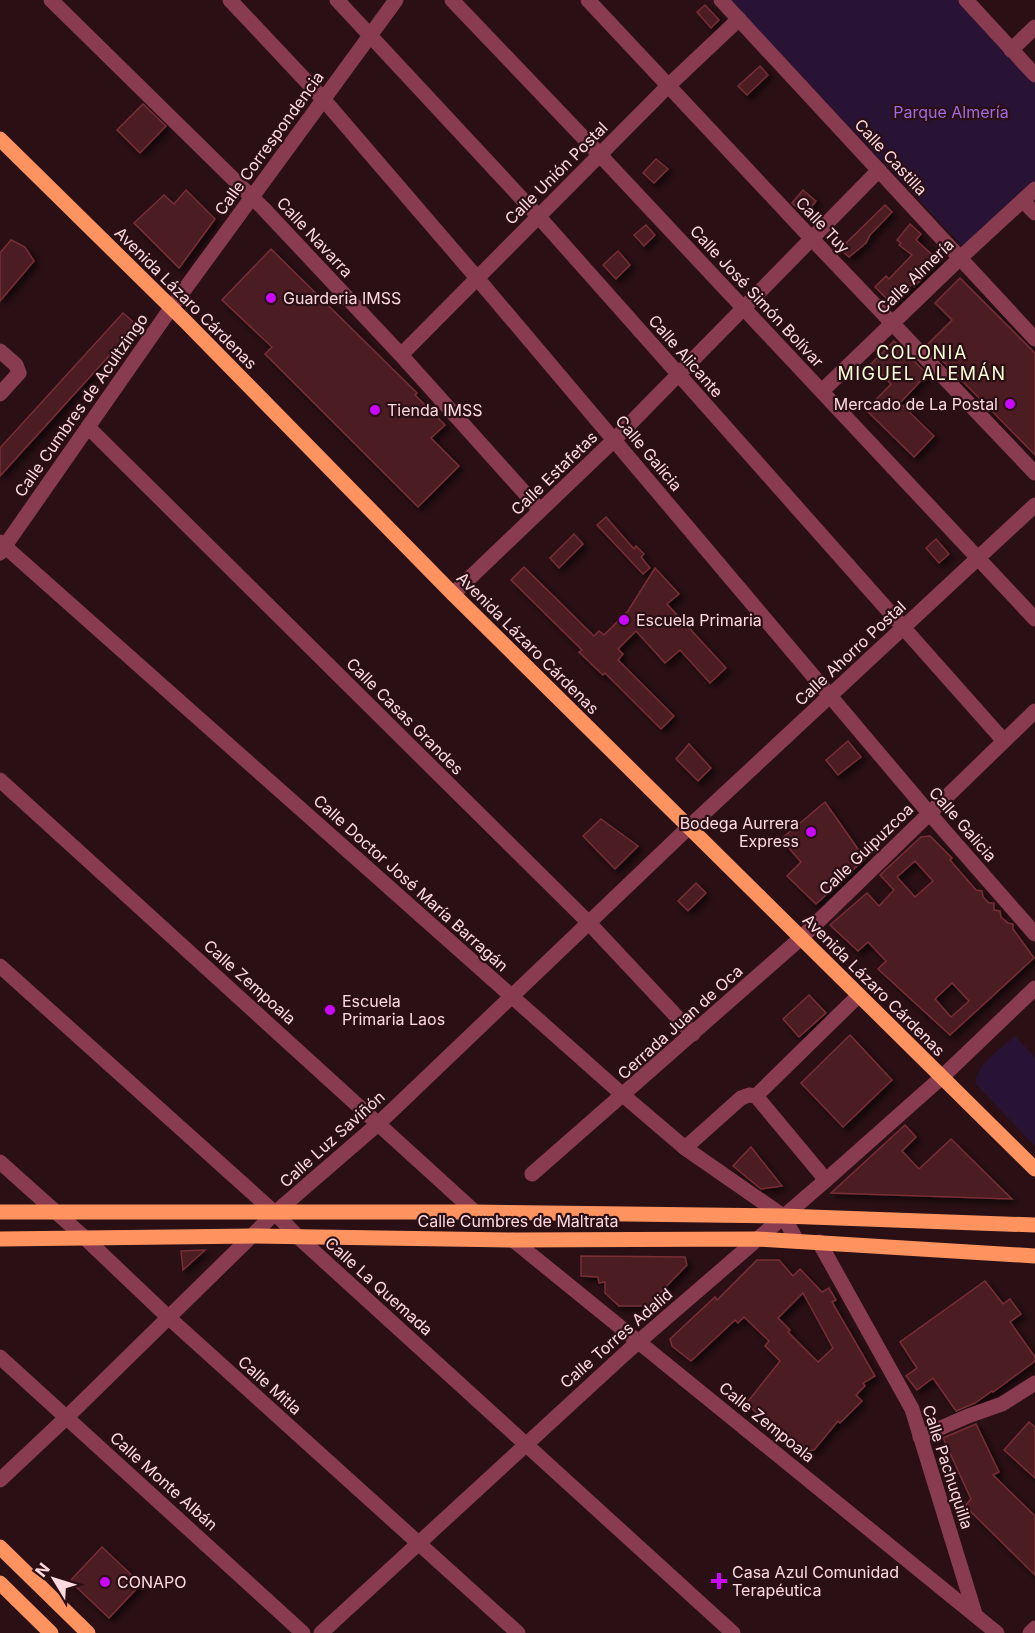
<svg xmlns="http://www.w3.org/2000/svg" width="1035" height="1633" font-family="Inter,sans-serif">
<defs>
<filter id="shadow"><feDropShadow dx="4" dy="4" stdDeviation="3" flood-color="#0009"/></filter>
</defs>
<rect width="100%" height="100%" fill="#2a1014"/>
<g fill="#291334">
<path d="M730 0H961L1035 78V184L965 249Z"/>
<path d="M1015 1036 1035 1057V1146L975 1083C978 1063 1000 1049 1015 1036Z"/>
</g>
<g fill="#4b1c21" stroke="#772e36" stroke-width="1.5" fill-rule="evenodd" filter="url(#shadow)">
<path d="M705 5 719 20 711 28 697 12Z"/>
<path d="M760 66 768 75 747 95 738 86Z"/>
<path d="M143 104 166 126 140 153 117 130Z"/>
<path d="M656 159 668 169 654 183 643 173Z"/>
<path d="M186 190 215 219 179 268 134 223 164 195 174 204Z"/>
<path d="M803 190 816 201 805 215 792 203Z"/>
<path d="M885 205 892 212 870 235 866 243 849 257 840 249Z"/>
<path d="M910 224 921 234 916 240 939 261 914 287 911 285 892 304 875 287 886 276 889 279 912 255 899 245 901 243 897 240Z"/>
<path d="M646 225 655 235 644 246 634 235Z"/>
<path d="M11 240 25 247 34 261 0 301V253Z"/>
<path d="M271 249 417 393 415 395 445 425 431 438 459 466 418 507 265 354 272 347 222 300Z"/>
<path d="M618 251 630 265 616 279 603 265Z"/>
<path d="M960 278 1035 353V455L927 345 952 320 935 303Z"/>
<path d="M123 313 137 325 0 476V448Z"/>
<path d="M894 341 927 374 900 403 934 436 914 457 866 410 891 384 871 364Z"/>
<path d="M606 517 634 549 636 546 644 554 641 557 650 568 643 574 597 525Z"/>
<path d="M574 534 583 544 559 568 550 558Z"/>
<path d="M936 539 949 554 939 563 926 548Z"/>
<path d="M524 567 594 636 599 631 604 635 628 611 655 568 679 594 667 604 726 668 710 683 680 650 665 663 636 631 618 649 623 654 618 660 674 716 661 729 605 673 603 675 579 652 582 650 511 580Z"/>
<path d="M848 741 861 757 838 775 826 760Z"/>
<path d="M689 744 711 768 698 781 676 759Z"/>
<path d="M825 802 865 859 816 904 787 876 801 862 781 839Z"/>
<path d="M601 819 638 846 615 869 583 836Z"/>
<path d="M930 836 952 858 950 860 976 890 982 891 983 897 989 903H994V910L1000 911 1001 917 1008 923 1013 924V929L1034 958 950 1035 878 969 886 961 868 942 858 951 830 925 867 893 879 906 894 890 880 875 921 837ZM915 861 933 881 915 897 897 877ZM952 983 969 1001 951 1017 935 999Z"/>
<path d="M696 883 706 893 688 911 678 901Z"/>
<path d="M809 995 826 1013 799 1037 783 1019Z"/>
<path d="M850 1035 892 1080 843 1127 801 1083Z"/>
<path d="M905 1125 916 1137 902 1151 919 1169 951 1139 1012 1199 831 1193Z"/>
<path d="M751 1147 766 1166 782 1186 761 1189 733 1166Z"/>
<path d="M205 1250 183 1270 181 1251Z"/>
<path d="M581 1256 685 1257 687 1265 647 1306H619L605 1293V1282L599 1283 598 1277 581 1276Z"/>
<path d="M757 1260H779L793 1276 800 1269 822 1292 829 1288 836 1300 832 1302 875 1376 863 1383 865 1386 856 1395 862 1401 840 1423 838 1421 814 1450 804 1451 746 1404 780 1361 765 1346 769 1341 744 1317 738 1323 735 1320 691 1361 672 1346 670 1339 715 1297 717 1300ZM803 1293 833 1348 818 1362 788 1332 790 1330 778 1318Z"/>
<path d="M985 1281 1003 1304 1010 1299 1021 1314 1010 1322 1035 1357V1361L993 1392 992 1391 975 1403 956 1411 933 1378 917 1390 906 1376 917 1368 900 1342Z"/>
<path d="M1029 1422 1035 1427V1478L1004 1450Z"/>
<path d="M976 1424 999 1472 993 1475 1035 1516V1575L965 1506 971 1499 943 1438Z"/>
<path d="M102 1547 141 1584 109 1618 70 1581Z"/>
</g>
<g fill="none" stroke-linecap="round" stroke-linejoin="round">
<g stroke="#893b50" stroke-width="15">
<path d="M51 0 263 208 401 355 540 510"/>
<path d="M230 0 324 100 477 278 929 813 1035 934"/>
<path d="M337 0 539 217 1004 741"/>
<path d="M452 0 600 155 1035 619"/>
<path d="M588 0 812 239 1035 473"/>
<path d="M721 0 1035 339"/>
<path d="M966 0 1035 75"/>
<path d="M1011 50 1035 27"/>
<path d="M1023 201 1035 213"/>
<path d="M0 351 16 365 19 373 0 394"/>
<path d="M401 355 668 86 739 19"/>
<path d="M822 391 960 258 1035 189"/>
<path d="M88 427 589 923 693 1034"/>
<path d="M0 542 624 1096 685 1148 783 1216 797 1241"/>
<path d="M0 553 171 308 396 0"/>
<path d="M453 594 614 440 879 170"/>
<path d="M0 780 475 1212"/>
<path d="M0 966 275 1213 297 1236 733 1633"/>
<path d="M756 1096 826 1180"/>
<path d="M685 1148 741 1098 749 1095 756 1096 859 995"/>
<path d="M0 1162 85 1238 168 1317 518 1633"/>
<path d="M532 1174 801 938 1035 711"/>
<path d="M513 1240 997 1633"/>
<path d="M819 1242 912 1409 975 1614"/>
<path d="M0 1357 303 1633"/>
<path d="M920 1437 968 1416 1002 1404 1035 1383"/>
<path d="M0 1480 67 1417 275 1213 379 1123 689 827 1035 505"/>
<path d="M321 1633 629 1350 826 1180 942 1077 1035 988"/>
<path d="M1030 1633 1035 1628"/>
</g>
<g stroke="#ff9360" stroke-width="15">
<path d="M0 139 185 321 453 594 1035 1169"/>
<path d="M0 1212H475L783 1216 1035 1225"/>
<path d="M0 1239 254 1236 513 1240 757 1239 1035 1256"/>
<path d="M0 1547 88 1633"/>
<path d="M0 1583 51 1633"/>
</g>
</g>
<g fill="#cc05ff" stroke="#2a1014" stroke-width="2">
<circle cx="271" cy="298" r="6"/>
<circle cx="1010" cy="404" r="6"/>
<circle cx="375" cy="410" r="6"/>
<circle cx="624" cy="620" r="6"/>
<circle cx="811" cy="832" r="6"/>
<circle cx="330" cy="1010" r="6"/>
<path d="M716 1572h6v6h6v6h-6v6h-6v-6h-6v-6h6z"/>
<circle cx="105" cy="1582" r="6"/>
</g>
<g text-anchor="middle" stroke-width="4.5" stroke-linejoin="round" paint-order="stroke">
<g font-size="16" fill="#a06ae3" stroke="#2a1014">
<text x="951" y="118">Parque Almería</text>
</g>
<g font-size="16" fill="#ffd9e0" stroke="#2a1014">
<text transform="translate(269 143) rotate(-54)" y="6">Calle Correspondencia</text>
<text transform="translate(891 157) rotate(47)" y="6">Calle Castilla</text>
<text transform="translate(556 173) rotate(-45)" y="6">Calle Unión Postal</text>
<text transform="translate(823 225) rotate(47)" y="6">Calle Tuy</text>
<text transform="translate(315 237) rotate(47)" y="6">Calle Navarra</text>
<text transform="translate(915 276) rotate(-44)" y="6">Calle Almería</text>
<text transform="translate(757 296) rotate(47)" y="6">Calle José Simón Bolívar</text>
<text transform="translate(186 298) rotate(45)" y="6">Avenida Lázaro Cárdenas</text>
<text transform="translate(686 356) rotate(49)" y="6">Calle Alicante</text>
<text transform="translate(81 405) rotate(-55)" y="6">Calle Cumbres de Acultzingo</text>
<text transform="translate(649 453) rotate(50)" y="6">Calle Galicia</text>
<text transform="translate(554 473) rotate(-44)" y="6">Calle Estafetas</text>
<text transform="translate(528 643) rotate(45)" y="6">Avenida Lázaro Cárdenas</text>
<text transform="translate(850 653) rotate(-43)" y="6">Calle Ahorro Postal</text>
<text transform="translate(405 716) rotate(45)" y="6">Calle Casas Grandes</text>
<text transform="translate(963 824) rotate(49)" y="6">Calle Galicia</text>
<text transform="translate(866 849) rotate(-44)" y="6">Calle Guipuzcoa</text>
<text transform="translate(411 883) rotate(42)" y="6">Calle Doctor José María Barragán</text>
<text transform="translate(250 982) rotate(42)" y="6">Calle Zempoala</text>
<text transform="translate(874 985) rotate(45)" y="6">Avenida Lázaro Cárdenas</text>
<text transform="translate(680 1022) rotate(-42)" y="6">Cerrada Juan de Oca</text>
<text transform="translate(332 1139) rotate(-42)" y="6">Calle Luz Saviñón</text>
<text x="518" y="1227">Calle Cumbres de Maltrata</text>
<text transform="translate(379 1286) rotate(42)" y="6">Calle La Quemada</text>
<text transform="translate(616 1338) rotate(-41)" y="6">Calle Torres Adalid</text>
<text transform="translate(270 1385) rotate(42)" y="6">Calle Mitla</text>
<text transform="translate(767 1422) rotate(39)" y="6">Calle Zempoala</text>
<text transform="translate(948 1467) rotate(72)" y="6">Calle Pachuquilla</text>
<text transform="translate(164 1481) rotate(42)" y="6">Calle Monte Albán</text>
</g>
<g font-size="16" fill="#ffd9e0" stroke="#2a1014" text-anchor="start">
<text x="283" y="304">Guarderia IMSS</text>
<text x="998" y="410" text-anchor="end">Mercado de La Postal</text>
<text x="387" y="416">Tienda IMSS</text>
<text x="636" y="626">Escuela Primaria</text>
<text x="799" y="829" text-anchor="end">Bodega Aurrera<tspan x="799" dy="18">Express</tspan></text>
<text x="342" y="1007">Escuela<tspan x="342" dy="18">Primaria Laos</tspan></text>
<text x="732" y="1578">Casa Azul Comunidad<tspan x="732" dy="18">Terapéutica</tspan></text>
<text x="117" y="1588">CONAPO</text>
</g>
<g font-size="18" letter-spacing="1.5" fill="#fdffdb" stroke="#2a1014">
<text x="922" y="359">COLONIA<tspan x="922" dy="21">MIGUEL ALEMÁN</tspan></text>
</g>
</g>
<g transform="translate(54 1579) rotate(308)" stroke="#2a1014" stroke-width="4.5" paint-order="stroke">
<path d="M0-4.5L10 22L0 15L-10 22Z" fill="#ffd9e0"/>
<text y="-9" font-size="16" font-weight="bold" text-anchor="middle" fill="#ffd9e0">N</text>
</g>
</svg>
